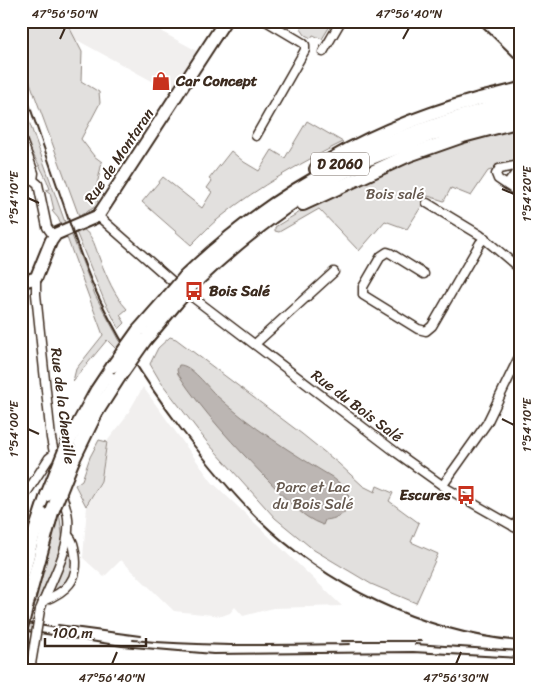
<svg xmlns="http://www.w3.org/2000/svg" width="541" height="691" font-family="Sriracha,sans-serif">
<rect width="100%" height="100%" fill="#fff"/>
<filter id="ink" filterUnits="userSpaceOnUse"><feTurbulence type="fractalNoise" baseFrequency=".02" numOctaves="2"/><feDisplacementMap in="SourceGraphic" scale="10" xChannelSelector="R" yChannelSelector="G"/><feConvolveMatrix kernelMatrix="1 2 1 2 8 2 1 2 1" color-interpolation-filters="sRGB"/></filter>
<g filter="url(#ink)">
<g fill="#f1efee">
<path d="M72 21H168L162 32 199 52 172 92 66 34Z"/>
<path d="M143 387 212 482 342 606 273 608 243 616 235 607 230 613 222 616 174 611 121 560 104 577 83 558 87 506 102 481 108 440 124 420Z"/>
<path d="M21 606 45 610 35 670H21Z"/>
</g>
<g fill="#e2e0de" stroke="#8e857e">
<path d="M21 21H66L82 52 81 81 99 92 100 103 81 139 94 156 102 162 95 194 99 205 79 216 21 58Z"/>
<path d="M302 21H333L322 39 313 35 311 38 305 35 301 29Z"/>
<path d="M21 99 66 225H61L58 218 52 211 54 210 50 193 46 190 50 189C43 166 24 146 21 123 20 115 21 107 21 99Z"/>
<path d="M307 121 343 142C301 163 259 186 222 216 211 224 201 235 191 245L142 202 163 177 202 208 212 192 207 188 212 181 209 179 231 151 244 162 259 171 272 150 285 158Z"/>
<path d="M520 126V162L488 171 471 196 451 188 444 201 428 196 407 229 385 221 359 251 319 209 279 232 275 231V227C350 180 434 146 520 126Z"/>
<path d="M83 229C94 237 95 247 100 260 107 277 114 295 127 309L120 315 125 323 119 329 104 300 76 232Z"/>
<path d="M71 233 95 295 121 343 116 349 107 340 73 381 76 369 103 335 66 235Z"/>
<path d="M170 337 176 339 302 434 338 463 363 486 375 492 377 486 393 493 389 501 419 523 411 542 438 554 416 603 371 584 314 550 275 518 207 442 160 381 150 364 158 348Z"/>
<path d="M99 440 107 442 101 481 86 506 75 485 82 480 90 457Z"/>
<path d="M59 511 63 541 62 548 38 601 34 603 53 527Z"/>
<path d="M70 550H71L74 568 66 585 52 592Z"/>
</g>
<path fill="#bcb6b3" stroke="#887e77" d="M179 365C191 364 208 388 217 396 251 427 292 453 332 477 338 482 346 487 348 494 354 511 338 519 325 520L323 525C300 517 284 496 267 479 235 446 203 412 178 374L177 370Z"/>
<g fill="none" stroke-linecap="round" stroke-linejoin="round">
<g stroke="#3b2a1e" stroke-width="11">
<g id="street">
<path d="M323 52 341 21"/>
<path d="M256 136 305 50V45L303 43 266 21"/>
<path d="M21 137 34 173 33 180"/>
<path d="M520 165 499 169 496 174 498 179 520 194"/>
<path d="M21 175 33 180 38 184 47 227 54 237"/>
<path d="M507 185 520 167"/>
<path d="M427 203 480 235 520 269"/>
<path d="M98 216 172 281"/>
<path d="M424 274 390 253 387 252 381 256 363 287V295L418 329 426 331 432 326 480 243 485 238"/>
<path d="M36 278V294L51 438 57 468"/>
<path d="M191 296 397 453 446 488 520 530"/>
<path d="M255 344 334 272"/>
<path d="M443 485 487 423 520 355"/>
<path d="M21 498 27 492 49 458 54 454"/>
<path d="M514 527 520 517"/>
<path d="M43 601C66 592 80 580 75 553 74 546 73 540 68 535"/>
<path d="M40 610C51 580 71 550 68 518 67 508 63 500 61 491"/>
</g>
</g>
<g stroke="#3b2a1e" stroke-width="15">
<path id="secondary" d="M21 282 36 278 51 241 56 234 98 216 225 21"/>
</g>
<g stroke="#3b2a1e" stroke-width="16">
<g id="primary">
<path d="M487 21 520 53"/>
<path d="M499 21 520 38"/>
<path d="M369 159 433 134 520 109"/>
<path d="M316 169C366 136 422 115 479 99 492 96 506 93 520 89"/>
<path d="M303 204 409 155 463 136 520 121"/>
<path d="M186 276C284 181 389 133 520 100"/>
<path d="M195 282C242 237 293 197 352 168"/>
<path d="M138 331 168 297"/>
<path d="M145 340 176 303"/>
<path d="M68 443 97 390 113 366"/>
<path d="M72 462 96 413 119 377"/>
<path d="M21 582 30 547 47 495"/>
<path d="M27 604 52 512"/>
</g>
</g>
<use href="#street" stroke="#fff" stroke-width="8"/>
<use href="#secondary" stroke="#fff" stroke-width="11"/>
<use href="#primary" stroke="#fff" stroke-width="12"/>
<g stroke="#3b2a1e" stroke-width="2">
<path d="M21 81C35 122 49 162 63 203 72 230 81 258 93 285 116 337 147 384 181 429 204 459 229 490 256 517 327 586 421 632 520 641"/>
<path d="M21 622 63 629"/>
<path d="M58 625 140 636"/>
<path d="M21 630 122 646 213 654 413 652 520 658"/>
<path d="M133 640C205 647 277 645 350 644"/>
<path d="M342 641H422"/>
<path d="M415 644 520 651"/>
<path d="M21 659 51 670"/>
</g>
<g stroke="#3b2a1e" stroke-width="11" stroke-linecap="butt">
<path id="street-bridge" d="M30 670 40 610"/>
</g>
<g stroke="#3b2a1e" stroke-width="16" stroke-linecap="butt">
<g id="primary-bridge">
<path d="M168 297 186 276"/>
<path d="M176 303 195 282"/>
<path d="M113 366 138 331"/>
<path d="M119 377 145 340"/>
<path d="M47 495 68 443"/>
<path d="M52 512 72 462"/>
<path d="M21 628 27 604"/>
</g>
</g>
<use href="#street-bridge" stroke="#fff" stroke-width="8"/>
<use href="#primary-bridge" stroke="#fff" stroke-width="12"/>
</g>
</g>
<path fill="none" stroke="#3b2a1e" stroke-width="2" d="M60 39 65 28M403 39 409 28M502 189 514 194M28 198 39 203M502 419 514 425M28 429 39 434M112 664 117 652M456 664 461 652"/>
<defs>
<g id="shop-bare" transform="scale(1.5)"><path d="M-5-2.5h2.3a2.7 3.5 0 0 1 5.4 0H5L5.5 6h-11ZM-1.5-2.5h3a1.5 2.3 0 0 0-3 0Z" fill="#c8321e" stroke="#fff" stroke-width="2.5" paint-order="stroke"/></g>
<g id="bus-bare" transform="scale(1.5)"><path d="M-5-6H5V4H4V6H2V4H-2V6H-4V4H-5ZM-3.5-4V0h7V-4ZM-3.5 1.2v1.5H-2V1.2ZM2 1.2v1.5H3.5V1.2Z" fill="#c8321e" stroke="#fff" stroke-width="2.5" paint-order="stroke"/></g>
</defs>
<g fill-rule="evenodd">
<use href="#shop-bare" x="161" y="81"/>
<use href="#bus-bare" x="194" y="291"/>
<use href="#bus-bare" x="466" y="495"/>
</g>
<g text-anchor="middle" stroke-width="4" stroke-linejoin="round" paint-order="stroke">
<rect fill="#fff" stroke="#766a62" stroke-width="1" x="311" y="152.5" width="58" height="23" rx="4"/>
<g font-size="14" font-weight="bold" fill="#3b2a1e">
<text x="340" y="169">D 2060</text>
</g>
<g font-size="15" font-weight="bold" fill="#3b2a1e" stroke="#fff" text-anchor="start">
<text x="176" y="86">Car Concept</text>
<text x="209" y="296">Bois Salé</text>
<text x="451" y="500" text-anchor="end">Escures</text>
</g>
<g font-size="15" fill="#3b2a1e" stroke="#fff">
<text transform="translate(119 156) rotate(-56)" y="5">Rue de Montaran</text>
<text transform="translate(63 406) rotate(83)" y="5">Rue de la Chenille</text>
<text transform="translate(357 406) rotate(37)" y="5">Rue du Bois Salé</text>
</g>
<g font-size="15" fill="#65584e" stroke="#fff">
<text x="395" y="199">Bois salé</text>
<text x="313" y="492">Parc et Lac<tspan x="313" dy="17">du Bois Salé</tspan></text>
</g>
</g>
<rect width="541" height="691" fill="none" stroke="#fff" stroke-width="55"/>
<path d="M45 638v8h101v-8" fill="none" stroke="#3b2a1e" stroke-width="2.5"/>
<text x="52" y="638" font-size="15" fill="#3b2a1e" stroke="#ffffff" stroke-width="4" paint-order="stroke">100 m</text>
<rect x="28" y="28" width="486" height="636" fill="none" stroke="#3b2a1e" stroke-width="2"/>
<g font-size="12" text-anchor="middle" fill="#3b2a1e">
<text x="65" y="18">47°56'50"N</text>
<text x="409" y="18">47°56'40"N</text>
<text transform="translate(527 194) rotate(-90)" y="4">1°54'20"E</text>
<text transform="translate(14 198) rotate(-90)" y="4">1°54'10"E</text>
<text transform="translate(527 425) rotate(-90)" y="4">1°54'10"E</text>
<text transform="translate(14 429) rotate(-90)" y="4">1°54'00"E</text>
<text x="112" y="682">47°56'40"N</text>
<text x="456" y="682">47°56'30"N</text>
</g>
</svg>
